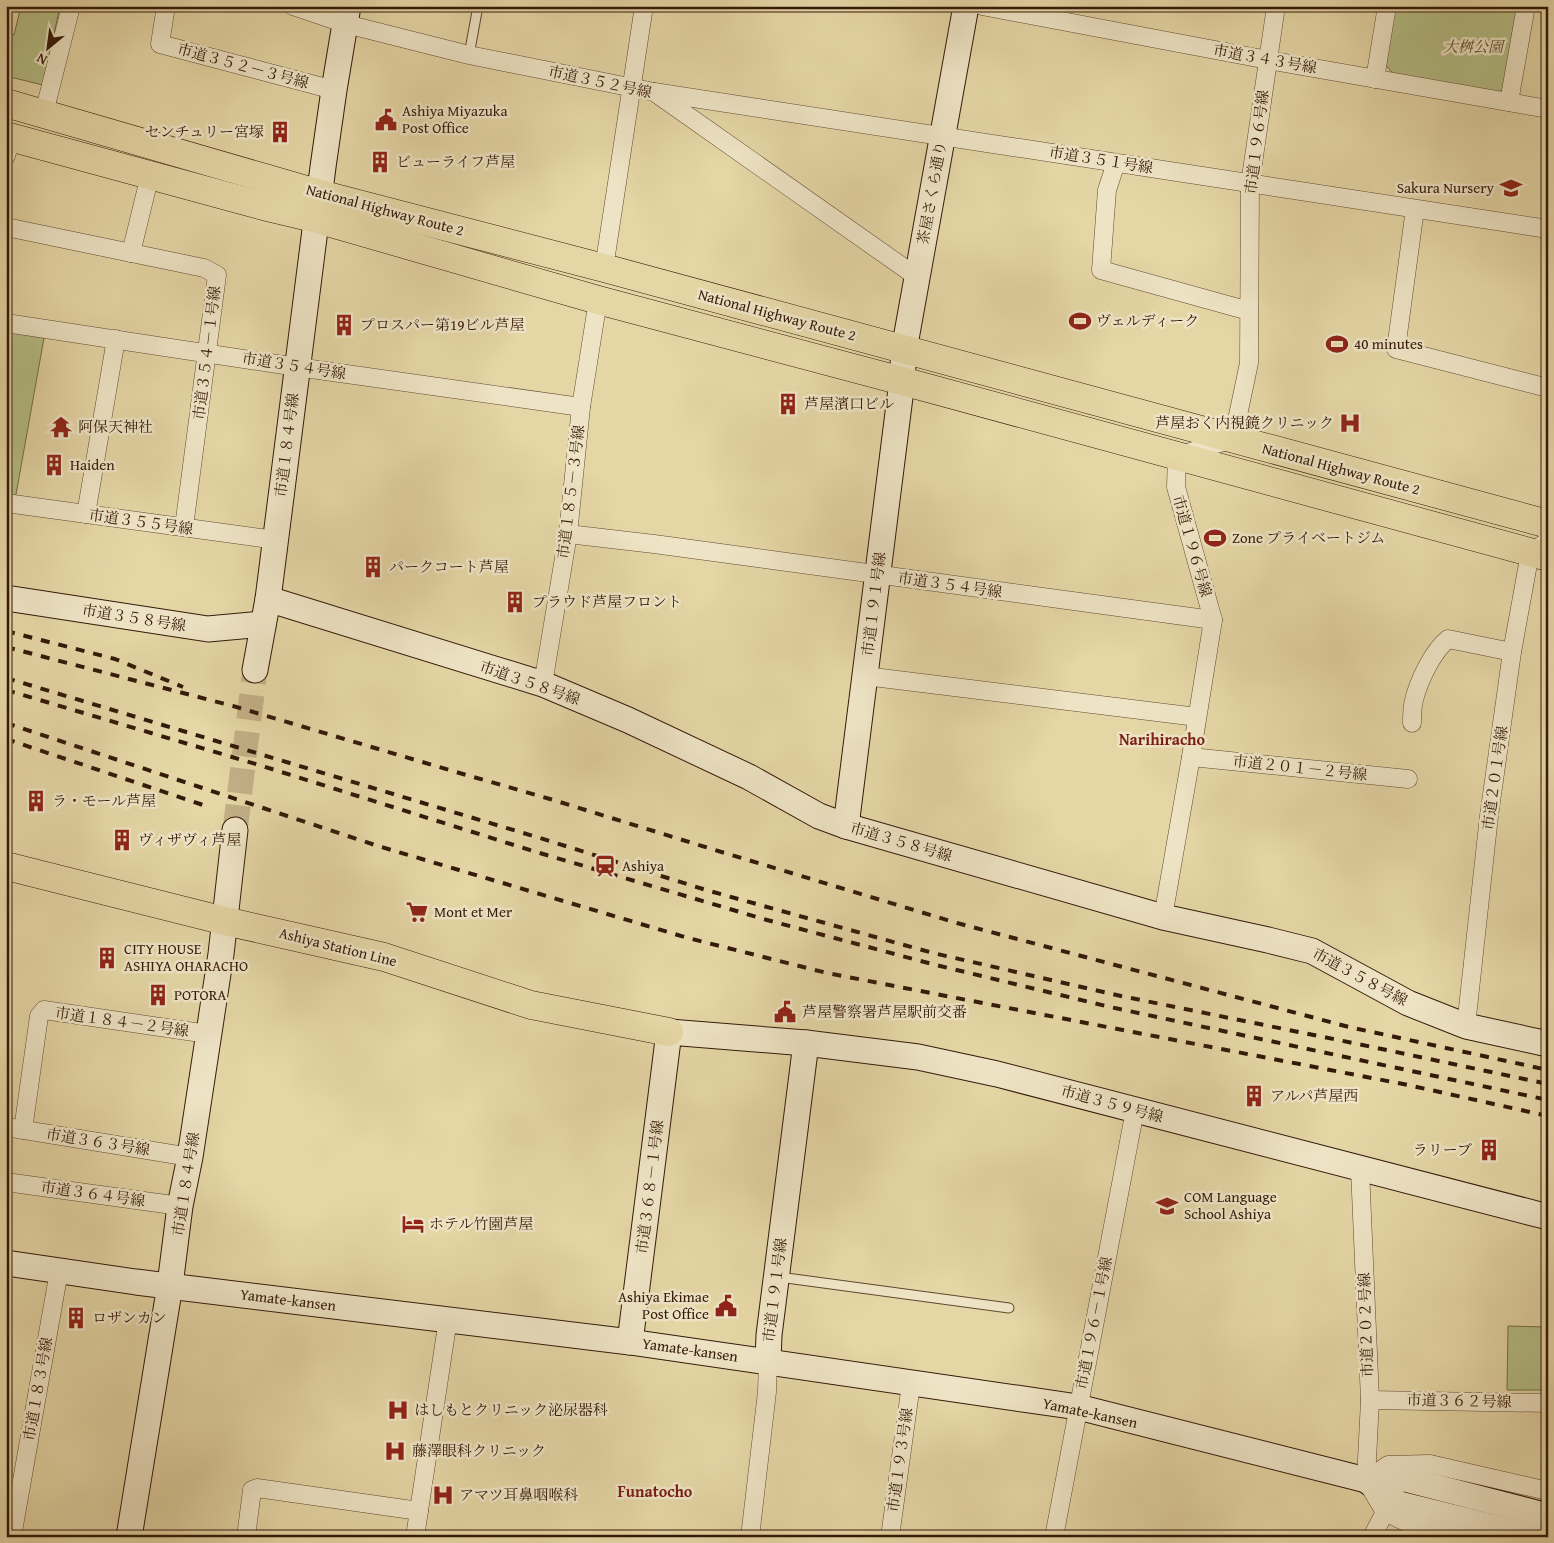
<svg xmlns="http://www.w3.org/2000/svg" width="1554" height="1543" font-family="'Gentium Book Plus','Noto Serif JP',serif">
<rect width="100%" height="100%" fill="#e5d6a6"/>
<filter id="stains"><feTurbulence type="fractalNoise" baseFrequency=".004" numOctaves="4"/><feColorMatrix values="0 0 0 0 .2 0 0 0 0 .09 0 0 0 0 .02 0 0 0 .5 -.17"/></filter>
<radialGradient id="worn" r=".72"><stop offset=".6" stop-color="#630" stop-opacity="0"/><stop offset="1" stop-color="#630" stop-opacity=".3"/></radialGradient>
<g fill="#b5be86" stroke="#756c48">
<path d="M21 6H60L43 85 6 76V33L14 35Z"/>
<path d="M1394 6H1522L1508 85 1498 93 1394 75 1385 64Z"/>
<path d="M6 331 44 338 15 500 6 498Z"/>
<path d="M1508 1326 1546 1327 1545 1390H1507Z"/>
</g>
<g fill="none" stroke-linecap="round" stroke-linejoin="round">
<path stroke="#c2b087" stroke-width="25" stroke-dasharray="25 12" stroke-linecap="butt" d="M235 830 255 670"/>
<g stroke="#614830" stroke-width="11">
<g id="lane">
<path d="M469 55 478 6"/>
<path d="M779 1277 1009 1308"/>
</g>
</g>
<g stroke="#614830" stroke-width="19">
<g id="street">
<path d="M166 6 160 44 334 90"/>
<path d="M293 6 346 24 469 55 654 92 917 277"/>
<path d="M982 6 1268 60 1548 109"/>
<path d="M1375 79 1387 6"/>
<path d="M654 92 1548 229"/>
<path d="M1509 102 1526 6"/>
<path d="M44 113 71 6"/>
<path d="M6 156 11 137"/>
<path d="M1116 163 1107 190 1101 270 1249 311"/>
<path d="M1415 209 1396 349 1548 388"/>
<path d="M6 227 204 268 217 275 184 527"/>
<path d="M131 253 150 175"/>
<path d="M604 268 644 6"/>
<path d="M6 323 297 367 581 407"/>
<path d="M6 503 276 540"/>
<path d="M86 514 116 339"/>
<path d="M568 534 654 544 1213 620"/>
<path d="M865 676 1197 717"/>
<path d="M543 684 568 534 581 407 598 300"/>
<path d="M1412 723C1412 716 1412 707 1414 700 1419 680 1433 651 1448 639L1512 652"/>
<path d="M1191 757 1408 779"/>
<path d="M1163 917 1191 757 1213 620 1176 487 1177 456 1233 439 1249 363 1250 184 1276 6"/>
<path d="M1466 1026 1489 816 1512 652 1530 553 1548 541"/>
<path d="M6 1127 190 1157"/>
<path d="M23 1130 39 1016 44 1010 208 1034"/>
<path d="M1360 1169 1370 1400 1366 1480"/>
<path d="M6 1182 180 1206"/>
<path d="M1370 1400 1548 1403"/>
<path d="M1367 1480 1388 1465 1430 1464 1548 1491"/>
<path d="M1370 1487 1385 1512 1416 1527 1453 1537"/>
<path d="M12 1537 59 1271"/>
<path d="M246 1537 252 1490 257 1488 419 1511"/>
<path d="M415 1537 448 1319"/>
<path d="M750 1537 767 1392 768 1361"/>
<path d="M890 1537 911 1384"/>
<path d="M1054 1537 1135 1110"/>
<path d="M1372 1537 1385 1512"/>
</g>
</g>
<g stroke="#351909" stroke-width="27">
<g id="secondary">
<path d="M6 598 208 629 263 624"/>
<path d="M268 599 543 684 628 720 749 777 819 816 846 826 1163 917 1268 940 1312 951 1408 1003 1466 1026 1548 1044"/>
<path d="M255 670 268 599 323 167 334 90 348 6"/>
<path d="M846 826 902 381 904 350 966 6"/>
<path d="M6 1263 136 1282 630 1342 1078 1407 1366 1480 1405 1479 1548 1516"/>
<path d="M630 1342 669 1032 806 1043 918 1057 997 1074 1548 1217"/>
<path d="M768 1361 769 1335 806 1043"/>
<path d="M1366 1480 1399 1504 1533 1537"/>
<path d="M129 1537 170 1285 180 1206 190 1157 221 954 235 830"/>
</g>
</g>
<g stroke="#351909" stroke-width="29">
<path id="primary" d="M6 866 225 921 384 957 531 1005 669 1032"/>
</g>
<g stroke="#351909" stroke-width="29">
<g id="highway">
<path d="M6 103 320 194 604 268 1548 524"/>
<path d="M6 136 271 208 317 219 598 300 902 381 1548 557"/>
</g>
</g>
<use href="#lane" stroke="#eee4c5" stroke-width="9"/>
<use href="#street" stroke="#eee4c5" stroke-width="18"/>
<use href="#secondary" stroke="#eee4c5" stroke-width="25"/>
<use href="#primary" stroke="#e5d6a6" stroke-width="28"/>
<use href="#highway" stroke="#e5d6a6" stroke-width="28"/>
<g stroke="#351909" stroke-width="4" stroke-dasharray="9 9" stroke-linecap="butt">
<path d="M6 631 115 659 183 687"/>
<path d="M6 647 233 706 456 772 550 799 715 850 957 923 1349 1027 1548 1070"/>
<path d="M6 678 540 838 706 890 933 953 1121 996 1358 1044 1548 1084"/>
<path d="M6 690 259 765 533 851 767 920 932 964 1110 1007 1548 1100"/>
<path d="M6 723 378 846 688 938 827 973 1408 1085 1548 1116"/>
<path d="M6 739 209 807"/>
</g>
</g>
<defs>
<g id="civic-bare" transform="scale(1.725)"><path d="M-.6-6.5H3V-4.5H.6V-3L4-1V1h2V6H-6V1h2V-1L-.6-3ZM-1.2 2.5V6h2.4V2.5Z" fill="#8f2418" stroke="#eee4c5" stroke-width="2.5" paint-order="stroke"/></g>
<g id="building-bare" transform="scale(1.725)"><path d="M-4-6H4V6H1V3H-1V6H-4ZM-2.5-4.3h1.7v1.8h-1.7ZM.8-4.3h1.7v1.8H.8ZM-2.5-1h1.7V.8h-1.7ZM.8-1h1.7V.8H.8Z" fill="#8f2418" stroke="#eee4c5" stroke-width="2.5" paint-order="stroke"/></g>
<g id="school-bare" transform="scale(1.725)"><path d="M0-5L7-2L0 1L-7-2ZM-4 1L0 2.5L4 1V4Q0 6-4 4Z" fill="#8f2418" stroke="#eee4c5" stroke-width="2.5" paint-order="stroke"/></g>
<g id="stadium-bare" transform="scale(1.725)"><path d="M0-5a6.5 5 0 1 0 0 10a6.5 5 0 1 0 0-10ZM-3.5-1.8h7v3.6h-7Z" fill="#8f2418" stroke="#eee4c5" stroke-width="2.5" paint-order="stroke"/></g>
<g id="hospital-bare" transform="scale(1.725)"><path d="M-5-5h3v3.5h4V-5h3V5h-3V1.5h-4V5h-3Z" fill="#8f2418" stroke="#eee4c5" stroke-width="2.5" paint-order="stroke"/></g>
<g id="temple-bare" transform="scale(1.725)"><path d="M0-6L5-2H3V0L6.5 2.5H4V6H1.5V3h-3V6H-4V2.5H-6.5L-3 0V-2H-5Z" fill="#8f2418" stroke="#eee4c5" stroke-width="2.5" paint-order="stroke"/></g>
<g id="station-bare" transform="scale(1.725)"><path d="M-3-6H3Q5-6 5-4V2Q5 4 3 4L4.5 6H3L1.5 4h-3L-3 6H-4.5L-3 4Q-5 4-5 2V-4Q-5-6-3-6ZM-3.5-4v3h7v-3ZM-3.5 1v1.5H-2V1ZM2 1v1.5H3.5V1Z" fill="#8f2418" stroke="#eee4c5" stroke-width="2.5" paint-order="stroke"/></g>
<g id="supermarket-bare" transform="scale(1.725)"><path d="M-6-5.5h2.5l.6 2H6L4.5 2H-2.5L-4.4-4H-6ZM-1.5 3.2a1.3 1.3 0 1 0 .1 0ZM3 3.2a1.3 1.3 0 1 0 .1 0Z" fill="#8f2418" stroke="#eee4c5" stroke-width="2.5" paint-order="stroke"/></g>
<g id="hotel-bare" transform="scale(1.725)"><path d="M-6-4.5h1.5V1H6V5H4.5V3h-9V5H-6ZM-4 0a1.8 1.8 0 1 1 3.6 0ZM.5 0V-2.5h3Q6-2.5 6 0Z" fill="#8f2418" stroke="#eee4c5" stroke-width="2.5" paint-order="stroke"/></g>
</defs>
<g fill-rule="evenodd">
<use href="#civic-bare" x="386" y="120"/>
<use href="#building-bare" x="280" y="132"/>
<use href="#building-bare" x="380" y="162"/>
<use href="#school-bare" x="1511" y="188"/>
<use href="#stadium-bare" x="1080" y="321"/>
<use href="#building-bare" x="344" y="325"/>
<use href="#stadium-bare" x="1337" y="344"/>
<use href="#building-bare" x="788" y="404"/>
<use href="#hospital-bare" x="1350" y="423"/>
<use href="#temple-bare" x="61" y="427"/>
<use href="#building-bare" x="54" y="465"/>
<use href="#stadium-bare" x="1215" y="538"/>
<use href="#building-bare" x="373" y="567"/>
<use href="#building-bare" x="515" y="602"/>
<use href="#building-bare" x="36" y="801"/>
<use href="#building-bare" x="122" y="840"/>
<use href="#station-bare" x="605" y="866"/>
<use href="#supermarket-bare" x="417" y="912"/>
<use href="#building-bare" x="107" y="958"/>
<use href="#building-bare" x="158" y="995"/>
<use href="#civic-bare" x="785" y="1012"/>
<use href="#building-bare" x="1254" y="1096"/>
<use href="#building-bare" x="1489" y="1150"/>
<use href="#school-bare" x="1167" y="1206"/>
<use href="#hotel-bare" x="413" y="1224"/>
<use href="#civic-bare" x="726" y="1306"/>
<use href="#building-bare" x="76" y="1318"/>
<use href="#hospital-bare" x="398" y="1410"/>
<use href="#hospital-bare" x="395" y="1451"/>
<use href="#hospital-bare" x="443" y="1495"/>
</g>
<g text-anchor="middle" stroke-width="5" stroke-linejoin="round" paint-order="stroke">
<g font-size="15" font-style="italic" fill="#5b4b2e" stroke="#eee4c5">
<text x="1473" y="52">大桝公園</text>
</g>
<g font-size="15" fill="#351909" stroke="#eee4c5">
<text transform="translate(1265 59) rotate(10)" y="5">市道３４３号線</text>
<text transform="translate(243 66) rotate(15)" y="5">市道３５２－３号線</text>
<text transform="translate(600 82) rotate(12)" y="5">市道３５２号線</text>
<text transform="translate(1257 142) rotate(-83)" y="5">市道１９６号線</text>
<text transform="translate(1101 160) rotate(9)" y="5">市道３５１号線</text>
<text transform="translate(932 193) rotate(-80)" y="5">茶屋さくら通り</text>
<text transform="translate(385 210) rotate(15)" y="5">National Highway Route 2</text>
<text transform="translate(777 315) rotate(15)" y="5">National Highway Route 2</text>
<text transform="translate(207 353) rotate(-83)" y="5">市道３５４－１号線</text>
<text transform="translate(294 366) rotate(9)" y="5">市道３５４号線</text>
<text transform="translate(287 445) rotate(-83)" y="5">市道１８４号線</text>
<text transform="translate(1341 469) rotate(15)" y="5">National Highway Route 2</text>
<text transform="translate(571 492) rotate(-83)" y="5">市道１８５－３号線</text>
<text transform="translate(141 522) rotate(8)" y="5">市道３５５号線</text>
<text transform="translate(1192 546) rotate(74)" y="5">市道１９６号線</text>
<text transform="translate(950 585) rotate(8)" y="5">市道３５４号線</text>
<text transform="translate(874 604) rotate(-83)" y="5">市道１９１号線</text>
<text transform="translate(134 618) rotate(9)" y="5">市道３５８号線</text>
<text transform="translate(530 683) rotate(19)" y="5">市道３５８号線</text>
<text transform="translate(1300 768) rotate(6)" y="5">市道２０１－２号線</text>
<text transform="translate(1495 778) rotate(-82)" y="5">市道２０１号線</text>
<text transform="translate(901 842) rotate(16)" y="5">市道３５８号線</text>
<text transform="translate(338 947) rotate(14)" y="5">Ashiya Station Line</text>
<text transform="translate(1360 977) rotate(28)" y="5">市道３５８号線</text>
<text transform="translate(122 1022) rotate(8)" y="5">市道１８４－２号線</text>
<text transform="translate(1112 1104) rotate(15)" y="5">市道３５９号線</text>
<text transform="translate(98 1142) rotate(9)" y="5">市道３６３号線</text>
<text transform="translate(186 1184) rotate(-81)" y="5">市道１８４号線</text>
<text transform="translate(650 1187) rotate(-83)" y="5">市道３６８－１号線</text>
<text transform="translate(93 1194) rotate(8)" y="5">市道３６４号線</text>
<text transform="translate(775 1290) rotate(-83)" y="5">市道１９１号線</text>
<text transform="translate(288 1300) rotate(7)" y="5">Yamate-kansen</text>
<text transform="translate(1094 1323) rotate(-79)" y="5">市道１９６－１号線</text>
<text transform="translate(1366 1325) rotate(-92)" y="5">市道２０２号線</text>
<text transform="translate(690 1350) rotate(8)" y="5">Yamate-kansen</text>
<text transform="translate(38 1389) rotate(-80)" y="5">市道１８３号線</text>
<text transform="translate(1459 1401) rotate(1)" y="5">市道３６２号線</text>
<text transform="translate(1090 1413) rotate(12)" y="5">Yamate-kansen</text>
<text transform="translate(900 1460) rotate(-82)" y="5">市道１９３号線</text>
</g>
<g font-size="15" fill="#351909" stroke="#eee4c5" text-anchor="start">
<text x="402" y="116">Ashiya Miyazuka<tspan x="402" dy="17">Post Office</tspan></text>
<text x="264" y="137" text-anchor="end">センチュリー宮塚</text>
<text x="396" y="167">ビューライフ芦屋</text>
<text x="1494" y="193" text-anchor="end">Sakura Nursery</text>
<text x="1096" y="326">ヴェルディーク</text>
<text x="360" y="330">プロスパー第19ビル芦屋</text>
<text x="1354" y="349">40 minutes</text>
<text x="804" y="409">芦屋濱口ビル</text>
<text x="1334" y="428" text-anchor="end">芦屋おく内視鏡クリニック</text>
<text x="78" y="432">阿保天神社</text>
<text x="70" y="470">Haiden</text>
<text x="1232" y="543">Zone プライベートジム</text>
<text x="389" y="572">パークコート芦屋</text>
<text x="532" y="607">プラウド芦屋フロント</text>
<text x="52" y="806">ラ・モール芦屋</text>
<text x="138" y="845">ヴィザヴィ芦屋</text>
<text x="622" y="871">Ashiya</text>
<text x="434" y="917">Mont et Mer</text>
<text x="124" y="954">CITY HOUSE<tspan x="124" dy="17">ASHIYA OHARACHO</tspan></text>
<text x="174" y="1000">POTORA</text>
<text x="802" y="1017">芦屋警察署芦屋駅前交番</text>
<text x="1270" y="1101">アルパ芦屋西</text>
<text x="1472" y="1155" text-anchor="end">ラリーブ</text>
<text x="1184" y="1202">COM Language<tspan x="1184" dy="17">School Ashiya</tspan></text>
<text x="429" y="1229">ホテル竹園芦屋</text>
<text x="709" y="1302" text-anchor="end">Ashiya Ekimae<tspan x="709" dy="17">Post Office</tspan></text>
<text x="92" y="1323">ロザンカン</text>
<text x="414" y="1415">はしもとクリニック泌尿器科</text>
<text x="412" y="1456">藤澤眼科クリニック</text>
<text x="459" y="1500">アマツ耳鼻咽喉科</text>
</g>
<g font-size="16" font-weight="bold" fill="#7a1f14" stroke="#eee4c5">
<text x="1162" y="745">Narihiracho</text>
<text x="655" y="1497">Funatocho</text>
</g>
</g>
<rect width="1554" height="1543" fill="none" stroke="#e5d6a6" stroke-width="25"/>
<rect x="8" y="8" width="1539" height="1528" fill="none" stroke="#351909" stroke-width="2.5"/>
<rect x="12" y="12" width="1529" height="1518" fill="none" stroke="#351909"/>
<g transform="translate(48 48) rotate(209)" stroke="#eee4c5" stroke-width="4" paint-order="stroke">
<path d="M0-4L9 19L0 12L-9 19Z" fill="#351909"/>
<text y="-8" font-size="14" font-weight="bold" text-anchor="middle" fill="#351909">N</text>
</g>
<rect width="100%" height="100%" filter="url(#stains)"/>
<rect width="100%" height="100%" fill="url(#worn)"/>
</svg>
